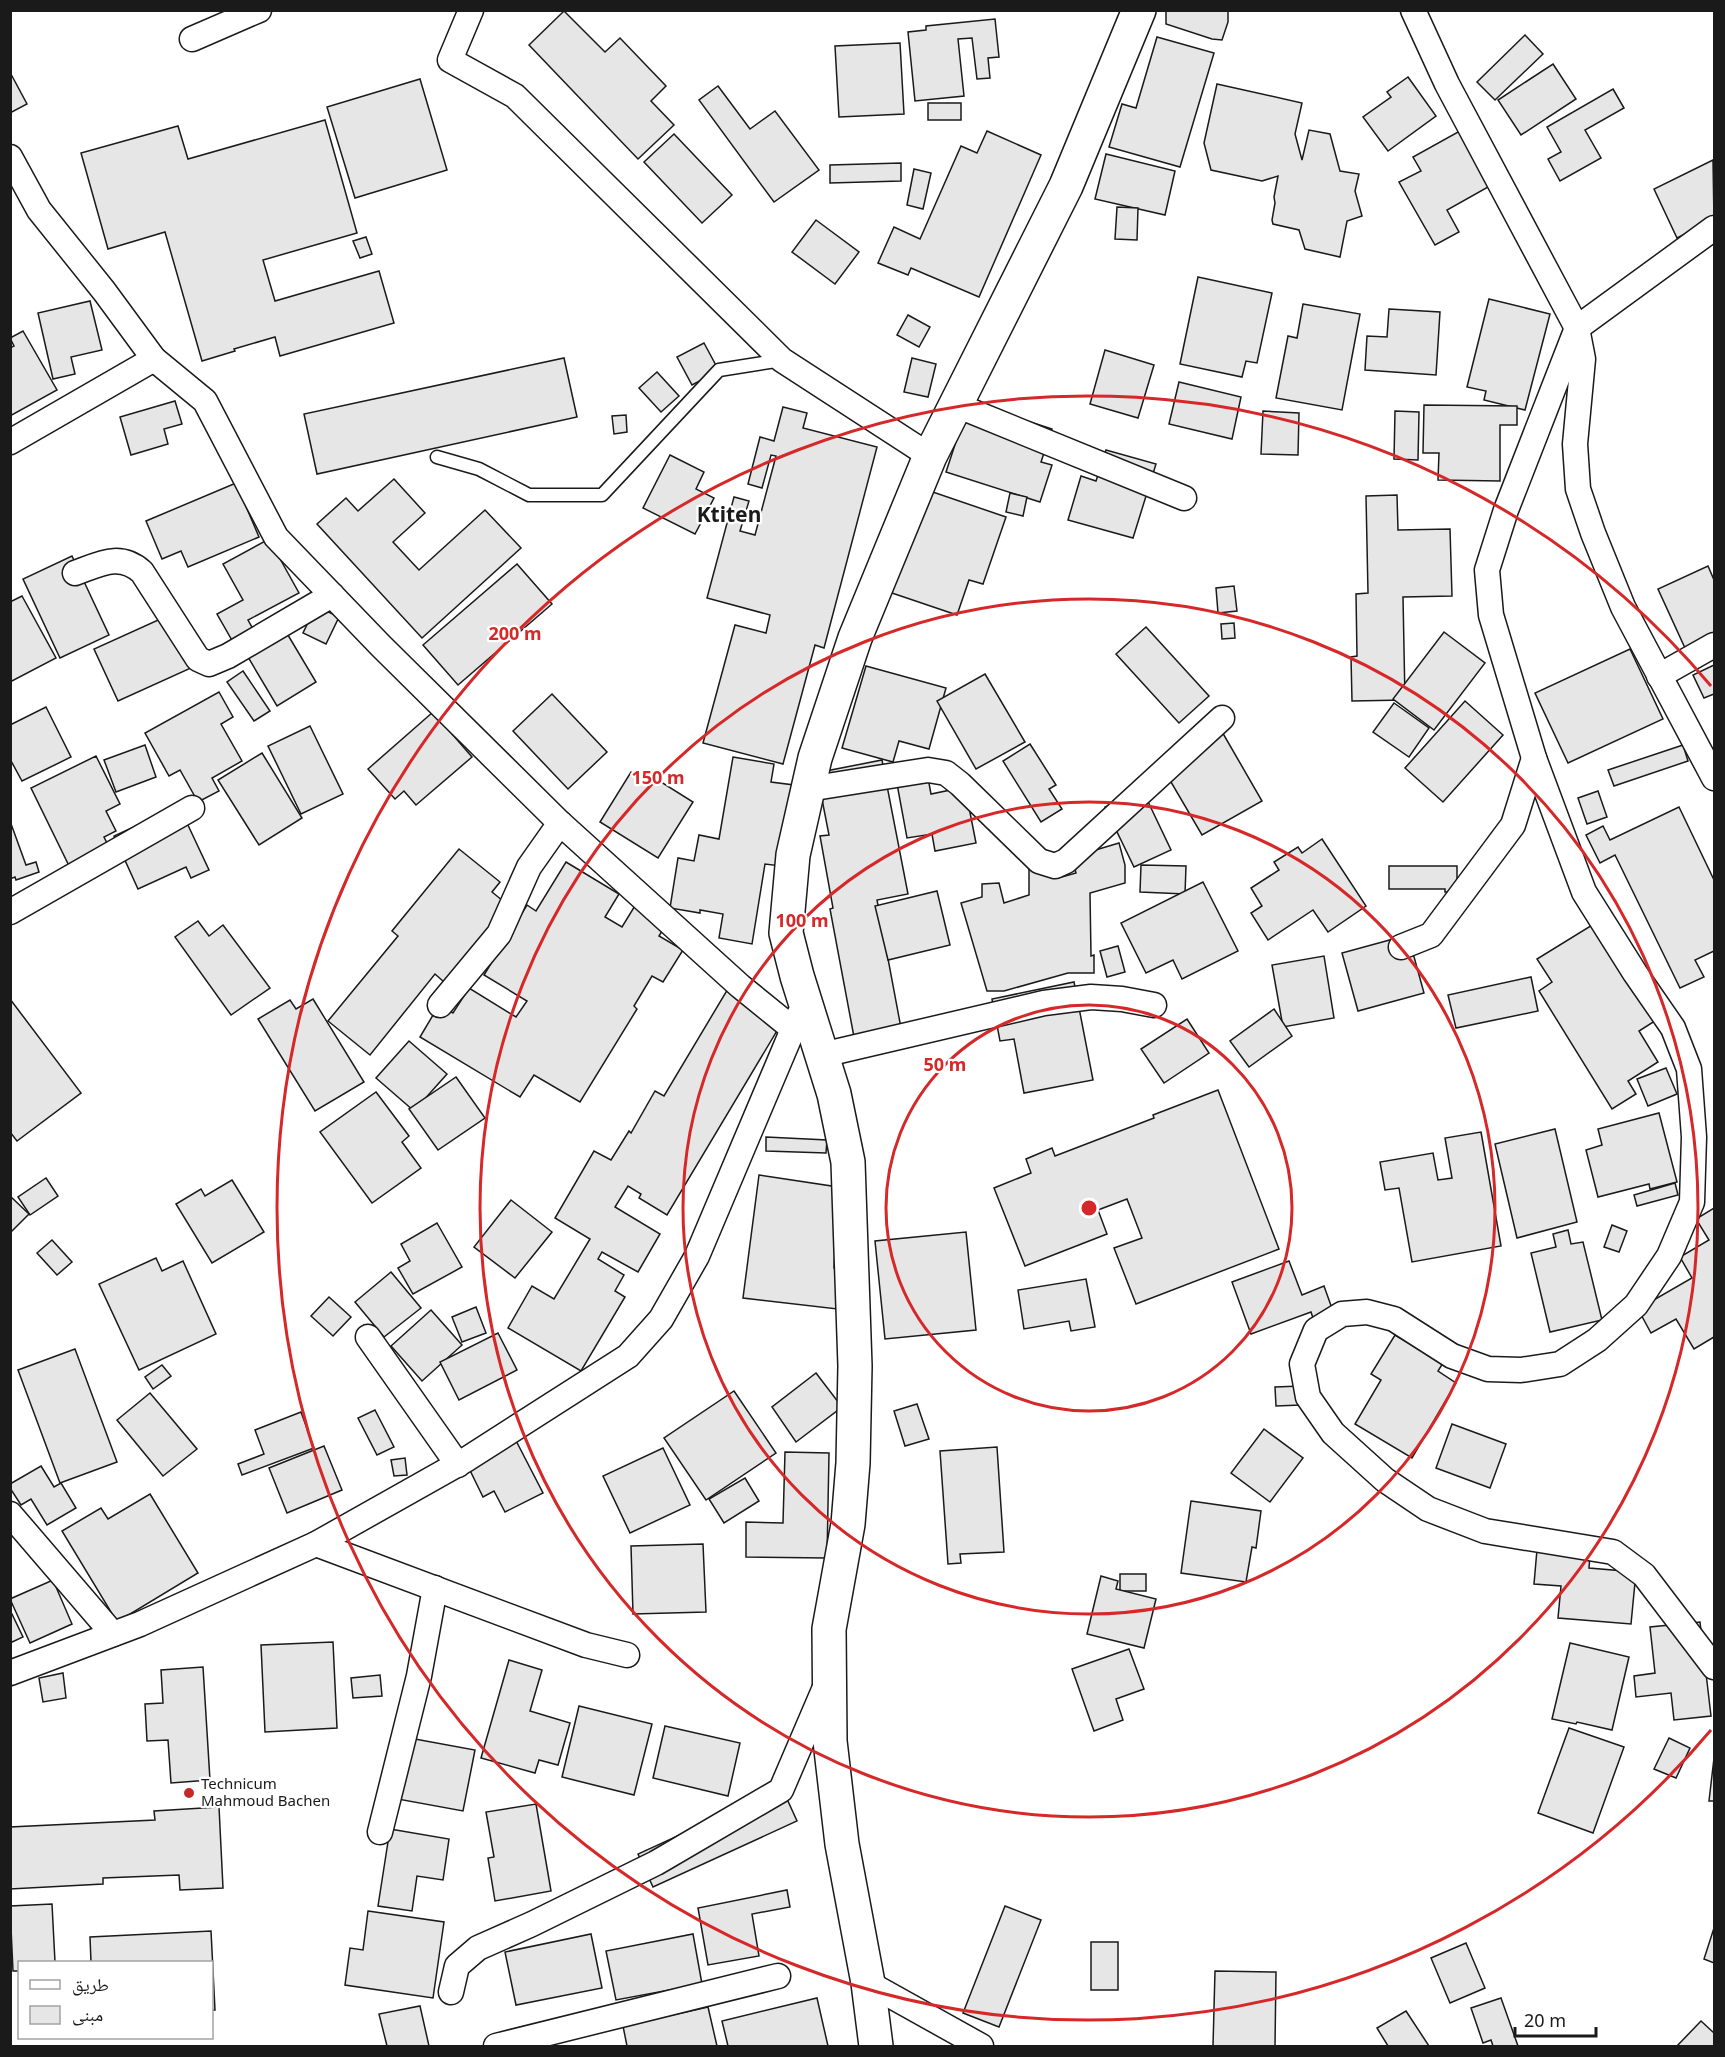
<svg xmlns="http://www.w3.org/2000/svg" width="1725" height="2057" font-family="'Noto Sans','Noto Naskh Arabic',sans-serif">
<rect width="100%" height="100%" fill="#fff"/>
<g fill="#e6e6e6" stroke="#1a1a1a" stroke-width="1.5">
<path d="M1166 10H1228V22L1222 40 1212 39 1166 24Z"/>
<path d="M564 11 605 52 620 38 666 86 651 101 674 125 638 159 529 45Z"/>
<path d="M995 19 999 57 988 58 990 78 977 79 972 38 958 39 964 96 915 101 908 32 926 30V26Z"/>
<path d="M1525 35 1543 54 1495 100 1477 82Z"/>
<path d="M1157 37 1214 53 1180 167 1109 147 1122 104 1136 108Z"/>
<path d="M900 43 904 114 839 117 835 46Z"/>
<path d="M1553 64 1576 99 1521 135 1498 100Z"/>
<path d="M12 76 27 104 10 113V77Z"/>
<path d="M1408 77 1436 116 1388 151 1363 117 1391 97 1387 92Z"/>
<path d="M420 79 447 170 355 198 327 107Z"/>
<path d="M1217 84 1302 103 1295 134 1302 160 1309 130 1330 134 1340 171 1359 174 1355 191 1362 216 1347 221 1340 257 1305 249 1299 230 1273 224 1272 220 1275 203 1274 197 1278 176 1262 181 1211 170 1204 143Z"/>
<path d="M718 86 750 129 775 111 819 170 774 202 699 100Z"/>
<path d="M1613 89 1624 108 1585 130 1601 158 1560 181 1548 159 1561 152 1547 127Z"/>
<rect x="928" y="103" width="33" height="17"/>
<path d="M325 120 357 233 263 260 275 301 379 271 394 323 280 356 275 337 234 349 235 351 202 361 165 232 108 249 81 153 178 126 188 159Z"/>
<path d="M1467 127 1497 182 1447 210 1459 232 1435 245 1399 182 1421 171 1413 157Z"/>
<path d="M987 131 1041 155 979 297 911 268 908 275 878 263 894 227 920 239 961 146 977 153Z"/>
<path d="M674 134 732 195 702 223 644 162Z"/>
<path d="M1106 154 1175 171 1165 215 1095 199Z"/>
<path d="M1713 160 1714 220 1677 238 1654 189Z"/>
<path d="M901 163V181L830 183V165Z"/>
<path d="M914 169 931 173 923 209 907 205Z"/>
<path d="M1117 207 1138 208 1137 240 1115 239Z"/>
<path d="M816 220 859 252 835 284 792 252Z"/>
<path d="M366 237 372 254 360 258 353 241Z"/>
<path d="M1198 277 1272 293 1257 363 1246 361 1242 377 1180 364Z"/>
<path d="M1489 299 1550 314 1525 410 1484 400 1486 391 1467 387Z"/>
<path d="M90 301 102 350 71 357 75 374 53 379 38 313Z"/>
<path d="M1303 304 1360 314 1342 410 1276 398 1288 336 1297 338Z"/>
<path d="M1389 309 1440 312 1436 375 1365 370 1367 336 1387 337Z"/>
<path d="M908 315 930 327 919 347 897 335Z"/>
<path d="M23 331 57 390 10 416V348L14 346 10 338Z"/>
<path d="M704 343 719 371 692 385 677 357Z"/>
<path d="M1105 350 1154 365 1138 418 1090 404Z"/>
<path d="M564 358 577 417 317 474 304 414Z"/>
<path d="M912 358 936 364 928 397 904 392Z"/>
<path d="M657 372 679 396 661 412 639 388Z"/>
<path d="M1179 382 1241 397 1232 439 1169 424Z"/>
<path d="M175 401 182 424 164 429 168 444 131 455 120 417Z"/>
<path d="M969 402 1052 429 1041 462 1052 465 1040 502 946 472Z"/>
<path d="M1424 405 1517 406V425H1500V481L1438 480 1439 453H1423Z"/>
<path d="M783 407 807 413 803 428 877 447 824 648 815 645 783 764 703 743 735 625 766 633 770 615 707 598 734 497 749 501 740 531 755 535 776 456 771 455 762 488 748 484 760 437 774 441Z"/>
<path d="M1263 411 1299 413 1298 455 1261 454Z"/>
<path d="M1395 411 1419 412 1418 460 1394 459Z"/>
<path d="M626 415 627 432 614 434 612 416Z"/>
<path d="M1106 450 1156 464 1133 538 1068 520 1081 476 1096 481Z"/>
<path d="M670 455 704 472 696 489 714 498 695 534 643 508Z"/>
<path d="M394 479 425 513 393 542 419 570 485 510 521 548 422 638 317 524 346 498 358 511Z"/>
<path d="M236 483 259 537 188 567 181 551 162 559 146 521Z"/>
<path d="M924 489 1006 517 983 584 969 580 957 615 889 592Z"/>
<path d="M1010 493 1027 497 1023 516 1006 512Z"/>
<path d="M1397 495 1398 530 1450 529 1452 596 1403 597 1405 700 1352 701 1351 657 1357 656 1356 594 1368 593 1366 496Z"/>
<path d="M269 539 299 593 248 620 258 638 237 649 217 614 243 600 223 564Z"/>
<path d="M72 556 109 635 60 658 23 579Z"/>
<path d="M517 564 552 604 458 685 423 645Z"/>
<path d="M1708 566 1714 580V635L1685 648 1658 589Z"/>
<path d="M1234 586 1237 611 1218 613 1216 588Z"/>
<path d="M22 596 56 658 10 682V602Z"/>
<path d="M316 606 339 617 326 644 303 633Z"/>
<path d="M167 616 191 668 118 701 94 649Z"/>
<path d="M279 620 316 682 277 706 245 652Z"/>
<path d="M1234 623 1235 638 1222 639 1221 624Z"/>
<path d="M1146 627 1209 696 1179 723 1116 654Z"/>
<path d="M1444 632 1485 663 1434 730 1393 699Z"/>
<path d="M1630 649 1663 719 1568 763 1535 693Z"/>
<path d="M1714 665V694L1704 698 1693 675Z"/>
<path d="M866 666 946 688 929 749 899 741 893 762 842 748Z"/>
<path d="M243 671 270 711 254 721 227 682Z"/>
<path d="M985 674 1025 742 976 769 937 701Z"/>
<path d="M219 692 233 717 221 724 242 761 212 778 219 791 198 802 180 770 169 776 145 733Z"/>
<path d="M552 694 607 752 568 789 513 731Z"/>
<path d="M1465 701 1503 735 1443 802 1405 768Z"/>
<path d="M1394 703 1429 728 1409 757 1373 732Z"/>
<path d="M46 707 71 757 22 781 10 759V725Z"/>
<path d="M433 712 472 757 416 805 404 791 395 799 368 769Z"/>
<path d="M310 726 343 794 301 814 268 746Z"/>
<path d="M1221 730 1262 801 1202 835 1161 765Z"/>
<path d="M1030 744 1056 785 1049 789 1062 809 1041 822 1003 761Z"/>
<path d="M145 745 156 777 116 792 104 760Z"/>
<path d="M1683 745 1688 761 1614 786 1608 770Z"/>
<path d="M262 753 302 818 259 845 218 780Z"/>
<path d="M96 756 120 804 106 811 116 831 104 837 115 859 75 878 31 788Z"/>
<path d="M733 757 774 764 771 782 794 785 781 866 765 864 752 944 719 938 723 914 700 910V913L670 908 678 858 694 861 699 835 719 839Z"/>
<path d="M882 760 908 894 877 900 901 1028 854 1037 830 909 833 908 820 836 829 835 820 789 826 771Z"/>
<path d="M926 767 931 794 965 787 976 843 935 851 932 834 907 838 895 773Z"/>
<path d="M631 772 646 782 650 775 693 802 658 858 600 822Z"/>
<path d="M1142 789 1171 850 1134 867 1105 807Z"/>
<path d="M1598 791 1607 817 1587 824 1578 798Z"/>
<path d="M179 806 209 870 191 878 186 867 138 889 114 836Z"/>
<path d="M1679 807 1714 880V951L1695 960 1704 977 1680 988 1615 855 1600 863 1586 835 1603 826 1610 840Z"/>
<path d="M10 821 26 865 36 862 39 872 16 880 15 877 10 879Z"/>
<path d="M1322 839 1366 906 1328 932 1313 910 1268 940 1251 913 1262 906 1251 888 1279 870 1274 862 1298 847 1302 853Z"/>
<path d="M1119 843 1125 865V883L1090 893 1091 956 1094 955V973H1068L1004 991H987L961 903 982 897V884L999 883 1004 903 1029 895V866L1054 865 1058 878 1076 873 1071 852H1089Z"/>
<path d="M459 849 500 882 492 892 508 905 444 982 435 974 370 1055 328 1021 398 936 392 931Z"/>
<path d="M566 862 619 894 605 917 622 927 636 904 667 923 659 936 683 950 663 982 652 976 634 1006 637 1009 580 1102 534 1075 520 1097 420 1037 439 1005 453 1013 469 988 516 1017 527 1001 484 975 527 905 536 911Z"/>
<path d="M1141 865 1186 866 1185 894 1140 892Z"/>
<path d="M1389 866H1457V892H1445V889H1389Z"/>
<path d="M1203 882 1238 951 1182 979 1173 960 1146 973 1121 923Z"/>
<path d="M937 891 950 945 888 960 875 906Z"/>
<path d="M198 921 209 936 223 925 270 988 231 1015 175 937Z"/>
<path d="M1597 922 1658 1019 1639 1031 1658 1062 1628 1081 1636 1094 1612 1109 1539 991 1552 982 1537 959Z"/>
<path d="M1408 935 1424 993 1358 1011 1342 953Z"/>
<path d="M1118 946 1125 972 1107 977 1100 951Z"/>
<path d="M1324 956 1334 1018 1283 1027 1272 965Z"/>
<path d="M1531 977 1538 1011 1456 1028 1448 995Z"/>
<path d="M732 982 787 1014 667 1215 639 1198 641 1194 628 1186 615 1207 660 1234 638 1272 602 1252 598 1259 624 1275 615 1291 625 1297 581 1371 508 1328 532 1286 554 1299 590 1239 555 1218 594 1151 611 1160 629 1131 631 1133 655 1091 664 1096Z"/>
<path d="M1074 982 1093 1080 1024 1093 1014 1039 1000 1041 992 999Z"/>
<path d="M10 999 81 1093 17 1141 10 1132Z"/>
<path d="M313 999 364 1082 315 1111 258 1019 290 1000 296 1009Z"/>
<path d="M1274 1009 1292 1036 1249 1067 1230 1041Z"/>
<path d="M1187 1019 1209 1053 1164 1083 1141 1049Z"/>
<path d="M409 1041 447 1074 414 1111 376 1078Z"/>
<path d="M1666 1068 1677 1094 1648 1106 1637 1079Z"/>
<path d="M456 1077 485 1118 438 1150 409 1109Z"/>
<path d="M1218 1090 1279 1249 1136 1304 1114 1248 1142 1238 1127 1199 1098 1210 1107 1234 1025 1266 994 1188 1031 1173 1026 1159 1052 1148 1055 1156 1154 1118 1153 1115Z"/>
<path d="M376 1092 409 1136 402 1142 421 1168 372 1203 320 1132Z"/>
<path d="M1659 1113 1677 1182 1650 1189 1649 1184 1598 1197 1586 1150 1602 1145 1598 1129Z"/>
<path d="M1555 1129 1577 1222 1517 1238 1495 1144Z"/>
<path d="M1481 1132 1501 1246 1412 1262 1399 1188 1385 1190 1380 1162 1433 1153 1438 1180 1452 1178 1445 1138Z"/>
<path d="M766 1137 827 1140 826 1153 766 1151Z"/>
<path d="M759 1175 838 1187 834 1268 848 1271 846 1310 743 1298Z"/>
<path d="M46 1178 58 1196 30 1215 18 1197Z"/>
<path d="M232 1180 264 1232 212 1263 176 1204 201 1189 205 1196Z"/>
<path d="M1675 1183 1678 1195 1637 1206 1634 1195Z"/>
<path d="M10 1196 29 1214 10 1233Z"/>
<path d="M511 1200 552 1232 515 1278 474 1247Z"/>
<path d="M1714 1208V1337L1694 1349 1676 1319 1651 1333 1638 1309 1692 1278 1680 1257 1709 1240 1696 1219Z"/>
<path d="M437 1223 462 1267 413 1294 398 1268 410 1261 401 1244Z"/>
<path d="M1612 1225 1627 1231 1619 1252 1604 1247Z"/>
<path d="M1568 1230 1571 1244 1583 1242 1602 1320 1550 1332 1531 1253 1556 1247 1553 1234Z"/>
<path d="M966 1232 976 1330 885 1339 875 1241Z"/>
<path d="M52 1240 72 1262 57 1275 37 1253Z"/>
<path d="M156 1258 162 1271 183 1261 216 1334 139 1370 99 1284Z"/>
<path d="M1289 1261 1302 1295 1324 1286 1334 1314 1314 1321 1311 1312 1251 1334 1232 1282Z"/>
<path d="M391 1272 421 1308 384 1337 355 1302Z"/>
<path d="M1086 1279 1095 1327 1071 1331 1069 1321 1024 1329 1018 1290Z"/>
<path d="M329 1297 351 1317 333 1336 311 1316Z"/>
<path d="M476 1307 486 1333 462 1342 452 1317Z"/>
<path d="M431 1310 462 1345 422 1381 391 1346Z"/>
<path d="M498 1333 517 1370 459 1400 440 1362Z"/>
<path d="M1395 1335 1443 1363 1438 1371 1456 1383 1412 1458 1355 1424 1381 1380 1371 1374Z"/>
<path d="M75 1349 117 1462 60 1483 18 1370Z"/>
<path d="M162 1365 171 1376 153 1389 145 1377Z"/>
<path d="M816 1373 842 1407 796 1442 772 1407Z"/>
<path d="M1301 1386V1405L1276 1406 1275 1387Z"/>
<path d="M734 1391 776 1453 706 1500 664 1438Z"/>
<path d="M150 1393 197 1449 163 1476 117 1420Z"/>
<path d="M917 1404 929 1439 905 1446 894 1411Z"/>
<path d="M375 1410 394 1447 377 1455 358 1418Z"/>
<path d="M301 1412 314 1448 242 1475 238 1464 264 1454 255 1430Z"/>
<path d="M1452 1424 1506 1444 1490 1488 1436 1468Z"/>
<path d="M1264 1429 1303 1458 1270 1502 1231 1473Z"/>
<path d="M511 1431 543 1493 505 1512 494 1491 483 1497 463 1456Z"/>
<path d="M324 1446 342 1490 287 1513 269 1468Z"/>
<path d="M997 1447 1004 1552 960 1554 961 1563 948 1564 940 1451Z"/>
<path d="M663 1448 690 1505 630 1533 603 1476Z"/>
<path d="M785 1452 829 1453 827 1558 746 1557V1522L783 1523Z"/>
<path d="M405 1458 407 1475 394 1476 391 1460Z"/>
<path d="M41 1466 54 1487 61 1483 76 1508 47 1525 31 1499 21 1505 10 1488V1484Z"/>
<path d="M745 1478 759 1501 724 1523 709 1499Z"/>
<path d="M150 1494 198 1573 117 1622 62 1531 101 1508 108 1519Z"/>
<path d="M1191 1501 1261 1511 1256 1548 1252 1547 1246 1582 1181 1573Z"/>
<path d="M1538 1538 1591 1543 1589 1568 1636 1572 1631 1624 1558 1618 1561 1586 1534 1584Z"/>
<path d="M703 1544 706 1612 633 1614 631 1546Z"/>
<rect x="1120" y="1574" width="26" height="17"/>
<path d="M1101 1576 1118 1581 1116 1589 1156 1599 1144 1648 1087 1634Z"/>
<path d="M53 1580 72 1624 30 1643 10 1599Z"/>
<path d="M10 1610 23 1637 10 1643Z"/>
<path d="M1700 1622 1711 1716 1674 1720 1671 1693 1636 1697 1634 1676 1655 1673 1650 1627Z"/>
<path d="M333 1642 337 1728 265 1732 261 1645Z"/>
<path d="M1570 1643 1629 1657 1612 1730 1577 1722 1576 1724 1552 1719Z"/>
<path d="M1129 1649 1144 1689 1116 1699 1123 1720 1094 1731 1072 1669Z"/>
<path d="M509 1660 542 1670 530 1711 570 1723 558 1765 539 1760 535 1773 481 1758Z"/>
<path d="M203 1667 210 1780 171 1783 168 1740 147 1741 145 1704 163 1703 161 1670Z"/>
<path d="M63 1673 66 1698 43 1702 39 1678Z"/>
<path d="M380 1675 382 1696 353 1698 351 1678Z"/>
<path d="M579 1706 652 1724 634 1795 562 1777Z"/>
<path d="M665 1726 740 1743 728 1796 653 1778Z"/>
<path d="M1569 1728 1624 1747 1593 1833 1538 1813Z"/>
<path d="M404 1737 475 1750 463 1811 392 1798Z"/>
<path d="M1669 1738 1690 1748 1676 1778 1654 1769Z"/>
<path d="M1714 1758V1801H1709Z"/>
<path d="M782 1788 797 1821 653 1887 638 1854Z"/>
<path d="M536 1804 551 1891 495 1901 488 1858 494 1857 486 1812Z"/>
<path d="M219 1807 223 1888 180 1890 179 1875 103 1878V1884L10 1889V1827L155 1820 154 1811Z"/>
<path d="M390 1829 449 1839 443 1880 417 1876 412 1911 378 1906Z"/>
<path d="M787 1890 790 1907 752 1914 759 1956 708 1965 698 1908Z"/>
<path d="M52 1904 55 1962H20V1971H13L10 1906Z"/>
<path d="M1005 1906 1041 1920 999 2027 963 2013Z"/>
<path d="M368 1911 444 1922 433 1998 345 1985 350 1948 363 1950Z"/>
<path d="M1714 1928V1963L1704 1959Z"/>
<path d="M211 1931 215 2010H212V1962H91L90 1937Z"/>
<path d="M591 1934 602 1988 516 2005 505 1952Z"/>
<path d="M693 1934 702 1984 616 2000 606 1951Z"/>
<rect x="1091" y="1942" width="27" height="48"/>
<path d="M1466 1943 1485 1988 1450 2003 1431 1958Z"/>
<path d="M1215 1971 1276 1972 1275 2046H1213Z"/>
<path d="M817 1998 828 2046H728L722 2021Z"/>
<path d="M1501 1998 1518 2046H1493L1491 2040 1483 2043 1471 2008Z"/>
<path d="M420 2006 429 2046H387L379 2014Z"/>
<path d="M708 2007 717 2046H627L623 2026Z"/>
<path d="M1406 2011 1429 2046H1388L1377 2028Z"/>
<path d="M1701 2021 1714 2033V2046H1677Z"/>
</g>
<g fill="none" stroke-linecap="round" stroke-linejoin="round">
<g stroke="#1a1a1a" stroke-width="15">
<path id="lane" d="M437 457 479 469 529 495H602L719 370 782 360"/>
</g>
<g stroke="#1a1a1a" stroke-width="27">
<g id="street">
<path d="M471 10 450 60 515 96 782 360 930 456"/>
<path d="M1413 10 1447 84 1577 328 1583 359 1575 444 1578 489 1593 533 1623 607 1714 778"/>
<path d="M192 39 259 10"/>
<path d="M10 157 39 210 104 291 154 359 205 401 276 537 381 646 560 823 740 986 793 1029"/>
<path d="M1714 228 1577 328 1506 510 1487 570 1491 615 1534 758 1584 892 1635 973 1673 1028 1689 1069 1694 1137 1692 1202 1669 1256 1636 1305 1597 1340 1560 1364 1521 1370 1488 1369 1452 1356 1394 1319 1367 1312 1342 1314 1316 1330 1302 1364 1308 1397 1333 1433 1385 1480 1428 1509 1485 1531 1613 1552 1644 1575 1714 1667"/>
<path d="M956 405 1184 498"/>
<path d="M10 442 154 359"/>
<path d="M75 573C100 564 120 552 142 572L198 659 209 664 228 656 332 595"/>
<path d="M1659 676 1714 645"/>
<path d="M808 789 928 770 946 773 960 784 1039 861 1055 866 1066 861 1222 718"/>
<path d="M10 912 192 808"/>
<path d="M1401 947 1431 935 1513 825 1534 758"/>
<path d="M440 1005 499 934 529 867 560 823"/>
<path d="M822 1055 1044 1003 1091 997 1122 999 1154 1005"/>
<path d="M368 1337 458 1465"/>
<path d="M10 1514 113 1634"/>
<path d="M316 1544 586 1645 627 1655"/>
<path d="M10 1673 140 1624 316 1544 467 1459 628 1356 661 1319 697 1256 799 1015"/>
<path d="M380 1832 419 1676 435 1588"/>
<path d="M868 1983 981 2046"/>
<path d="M451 1992 457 1966 478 1948 532 1924 656 1863 781 1790 826 1685"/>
<path d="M496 2046 778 1976"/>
</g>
</g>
<g stroke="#1a1a1a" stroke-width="36">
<path id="secondary" d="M876 2046 868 1983 842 1844 830 1741 829 1629 848 1524 853 1463 855 1366 848 1162 834 1094 797 976 786 933 793 855 815 758 855 638 930 456 1066 186 1139 10"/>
</g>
<use href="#lane" stroke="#fff" stroke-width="12"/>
<use href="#street" stroke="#fff" stroke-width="24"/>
<use href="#secondary" stroke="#fff" stroke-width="33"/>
</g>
<g fill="none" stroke="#d62828" stroke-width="3">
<circle cx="1089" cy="1208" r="203"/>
<circle cx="1089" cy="1208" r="406"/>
<circle cx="1089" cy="1208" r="609"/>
<path d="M1711 1730A812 812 0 1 1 1711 686"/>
</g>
<circle fill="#c62828" stroke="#fff" stroke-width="2" cx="189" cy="1793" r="6"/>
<g text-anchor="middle" stroke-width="4.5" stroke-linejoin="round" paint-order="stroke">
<g font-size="15" fill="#1a1a1a" stroke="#fff" text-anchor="start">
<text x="201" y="1789">Technicum<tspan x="201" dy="17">Mahmoud Bachen</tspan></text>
</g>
<g font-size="21" font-weight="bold" fill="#1a1a1a" stroke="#fff">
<text x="729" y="522">Ktiten</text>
</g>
</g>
<circle cx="1089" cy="1208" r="9" fill="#d62828" stroke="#fff" stroke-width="3"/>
<g font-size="18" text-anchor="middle" font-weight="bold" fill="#d62828" stroke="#fff" stroke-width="4.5" stroke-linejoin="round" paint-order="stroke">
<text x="515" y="640">200 m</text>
<text x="658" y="784">150 m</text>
<text x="802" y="927">100 m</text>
<text x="945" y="1071">50 m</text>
</g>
<rect width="1725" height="2057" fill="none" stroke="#1a1a1a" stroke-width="24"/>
<rect x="18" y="1961" width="195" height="78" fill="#ffffff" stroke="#a3a3a3" stroke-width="1.5"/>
<rect x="30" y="1980" width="30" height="9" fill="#ffffff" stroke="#a3a3a3" stroke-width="1.5"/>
<text x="72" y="1991" font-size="18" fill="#1a1a1a">طريق</text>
<rect x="30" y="2006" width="30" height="18" fill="#e6e6e6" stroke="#a3a3a3" stroke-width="1.5"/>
<text x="72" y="2021" font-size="18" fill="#1a1a1a">مبنى</text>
<path d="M1515 2027v9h81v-9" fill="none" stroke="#1a1a1a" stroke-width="3"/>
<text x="1524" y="2027" font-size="18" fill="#1a1a1a" stroke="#ffffff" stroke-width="4.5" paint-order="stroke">20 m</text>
</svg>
